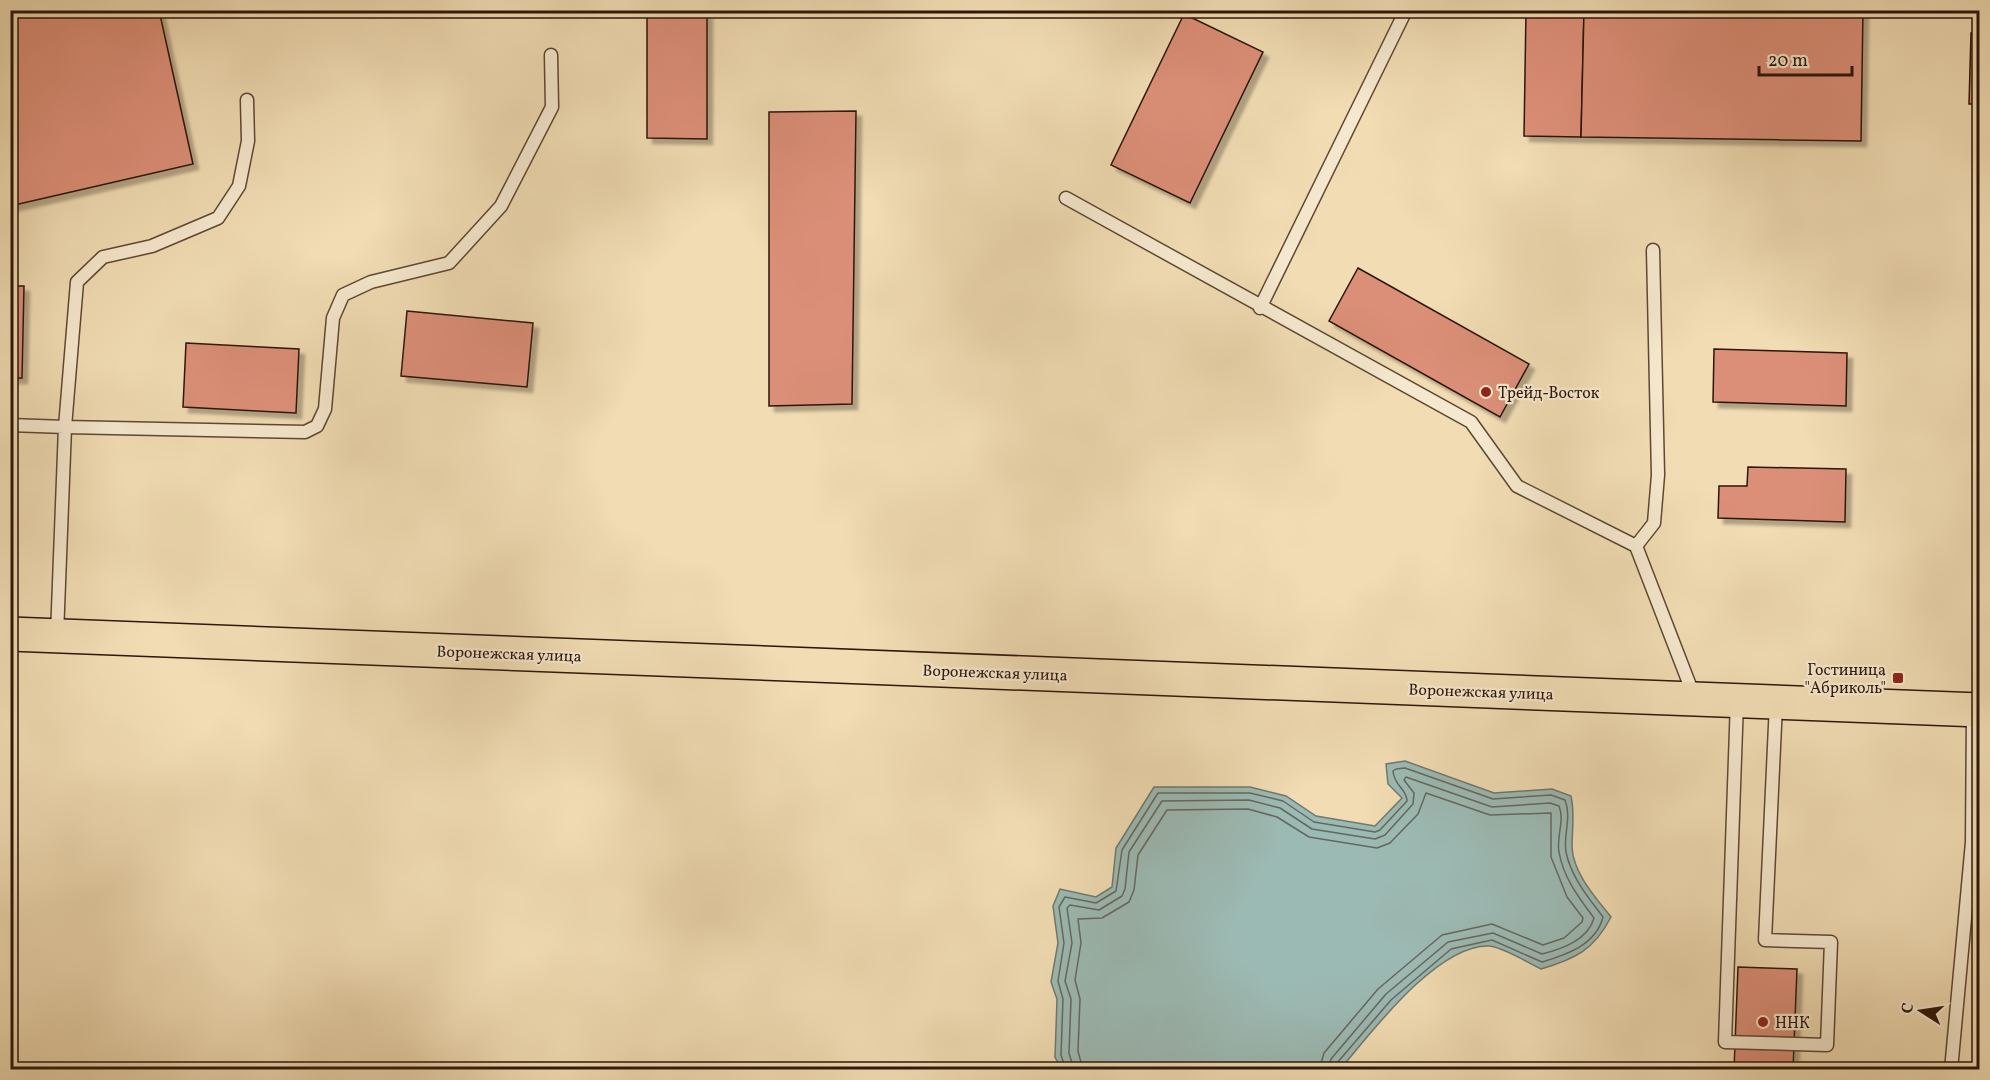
<svg xmlns="http://www.w3.org/2000/svg" width="1990" height="1080" font-family="Vollkorn,serif">
<defs>
<filter id="shadow"><feDropShadow dx="5.5" dy="5.5" stdDeviation="1.5" flood-color="#0004"/></filter>
</defs>
<rect width="100%" height="100%" fill="#f1dcb3"/>
<filter id="stains"><feTurbulence type="fractalNoise" baseFrequency=".00333" numOctaves="4"/><feColorMatrix values="0 0 0 0 .2 0 0 0 0 .09 0 0 0 0 .02 0 0 0 .5 -.17"/></filter>
<radialGradient id="worn" r=".72"><stop offset=".6" stop-color="#630" stop-opacity="0"/><stop offset="1" stop-color="#630" stop-opacity=".3"/></radialGradient>
<path fill="#9cbab4" stroke="#6f7870" stroke-width="1.5" d="M1405 761 1494 793 1552 789 1571 796C1575 814 1572 829 1572 847 1573 873 1596 898 1611 917 1594 950 1575 959 1541 969 1529 963 1502 947 1490 946 1439 943 1373 1030 1343 1066L1337 1069H1061L1055 1057 1057 999 1051 982 1058 943 1053 906 1060 889 1096 897 1112 887 1116 848 1154 787H1250L1286 796 1316 816 1375 826 1402 798 1388 784 1386 764Z"/>
<g fill="none" stroke-linecap="round" stroke-linejoin="round">
<g stroke="#64685f" stroke-width="1.5">
<path d="M1066 1070 1061 1055 1063 999 1058 981 1064 943 1059 907 1065 897 1096 903 1116 891 1122 850 1158 793H1250L1283 801 1314 822 1375 832 1380 830 1407 801C1407 789 1394 786 1393 771L1396 769 1405 768 1493 799 1551 795 1565 800C1572 818 1563 834 1566 852 1571 877 1588 897 1603 917 1596 945 1566 955 1542 962L1492 940 1451 949 1391 1000 1337 1063 1336 1070"/>
<path d="M1074 1070 1069 1053 1071 999 1065 981 1072 943 1067 908 1070 905 1099 910 1122 896 1125 889 1129 852 1162 801 1249 800 1280 808 1312 829 1375 839 1385 835 1413 804 1414 793 1404 780 1406 777 1492 807 1550 803 1559 806C1565 821 1556 837 1559 852 1563 877 1579 898 1594 918 1588 940 1562 949 1542 954L1493 933 1448 942 1386 994 1331 1059 1328 1070"/>
<path d="M1083 1070 1078 1051 1080 999 1075 980 1081 943 1078 919 1102 918 1129 902 1134 890 1138 855 1167 810 1248 809 1277 817 1309 837 1377 848 1390 843 1418 814 1426 793 1490 815 1551 813V857L1567 897 1583 918 1582 922 1564 938 1543 945 1492 924 1442 935 1378 989 1324 1053 1319 1070"/>
</g>
</g>
<g fill="#dc8f78" stroke="#2c160a" stroke-width="1.5" filter="url(#shadow)">
<path d="M24 10H159L193 164 10 206V14Z"/>
<path d="M1526 10H1584L1581 137 1524 136Z"/>
<path d="M1584 10H1863L1861 141 1581 137Z"/>
<path d="M647 13H707V139L647 138Z"/>
<path d="M1184 14 1263 52 1190 203 1111 165Z"/>
<path d="M1971 33 1980 34V104H1969Z"/>
<path d="M856 111 852 404 769 406V112Z"/>
<path d="M1358 268 1529 364 1500 417 1329 321Z"/>
<path d="M10 286H24L22 378H10Z"/>
<path d="M407 311 533 323 527 387 401 376Z"/>
<path d="M186 343 299 349 296 413 183 407Z"/>
<path d="M1714 349 1847 353 1846 406 1713 402Z"/>
<path d="M1748 467 1846 469 1845 522 1718 518 1719 486H1747Z"/>
<path d="M1738 967 1797 969 1793 1070H1734Z"/>
</g>
<g fill="none" stroke-linecap="round" stroke-linejoin="round">
<g stroke="#5d4834" stroke-width="15">
<g id="lane">
<path d="M247 100 248 141 239 186 218 218 152 246 103 257 77 282 65 427 305 432 317 426 325 409 333 318 343 295 371 282 449 263 501 206 552 107 551 55"/>
<path d="M1066 198 1471 422 1517 486 1636 546 1694 696"/>
<path d="M1260 308 1406 10"/>
<path d="M10 425 65 427 57 635"/>
<path d="M1636 546 1654 523 1658 475 1653 250"/>
<path d="M1737 701 1725 1042 1827 1045 1831 942 1765 940 1776 704"/>
<path d="M1951 1070 1972 842 1973 711"/>
</g>
</g>
<g stroke="#2c160a" stroke-width="36">
<path id="highway" d="M10 634 1980 710"/>
</g>
<use href="#lane" stroke="#f6e8ce" stroke-width="12"/>
<use href="#highway" stroke="#f1dcb3" stroke-width="33"/>
</g>
<g fill="#8f2418" stroke="#f6e8ce" stroke-width="2">
<circle cx="1486" cy="392" r="6"/>
<rect x="1892" y="672" width="12" height="12" rx="3"/>
<circle cx="1763" cy="1022" r="6"/>
</g>
<g text-anchor="middle" stroke-width="4.5" stroke-linejoin="round" paint-order="stroke">
<g font-size="16" fill="#2c160a" stroke="#f6e8ce" text-anchor="start">
<text x="1498" y="398">Трейд-Восток</text>
<text x="1886" y="675" text-anchor="end">Гостиница<tspan x="1886" dy="18">"Абриколь"</tspan></text>
<text x="1775" y="1028">ННК</text>
</g>
<g font-size="16" fill="#2c160a" stroke="#f6e8ce">
<text transform="translate(509 653) rotate(2)" y="6">Воронежская улица</text>
<text transform="translate(995 672) rotate(2)" y="6">Воронежская улица</text>
<text transform="translate(1481 691) rotate(2)" y="6">Воронежская улица</text>
</g>
</g>
<rect width="1990" height="1080" fill="none" stroke="#f1dcb3" stroke-width="36"/>
<rect x="12" y="12" width="1966" height="1056" fill="none" stroke="#2c160a" stroke-width="3"/>
<rect x="18" y="18" width="1954" height="1044" fill="none" stroke="#2c160a" stroke-width="1.5"/>
<g transform="translate(1921 1011) rotate(282)" stroke="#f6e8ce" stroke-width="4.5" paint-order="stroke">
<path d="M0-4.5L10 22L0 15L-10 22Z" fill="#2c160a"/>
<text y="-9" font-size="16" font-weight="bold" text-anchor="middle" fill="#2c160a">С</text>
</g>
<path d="M1759 66v9h93v-9" fill="none" stroke="#2c160a" stroke-width="3"/>
<text x="1768" y="66" font-size="18" fill="#2c160a" stroke="#f6e8ce" stroke-width="4.5" paint-order="stroke">20 m</text>
<rect width="100%" height="100%" filter="url(#stains)"/>
<rect width="100%" height="100%" fill="url(#worn)"/>
</svg>
